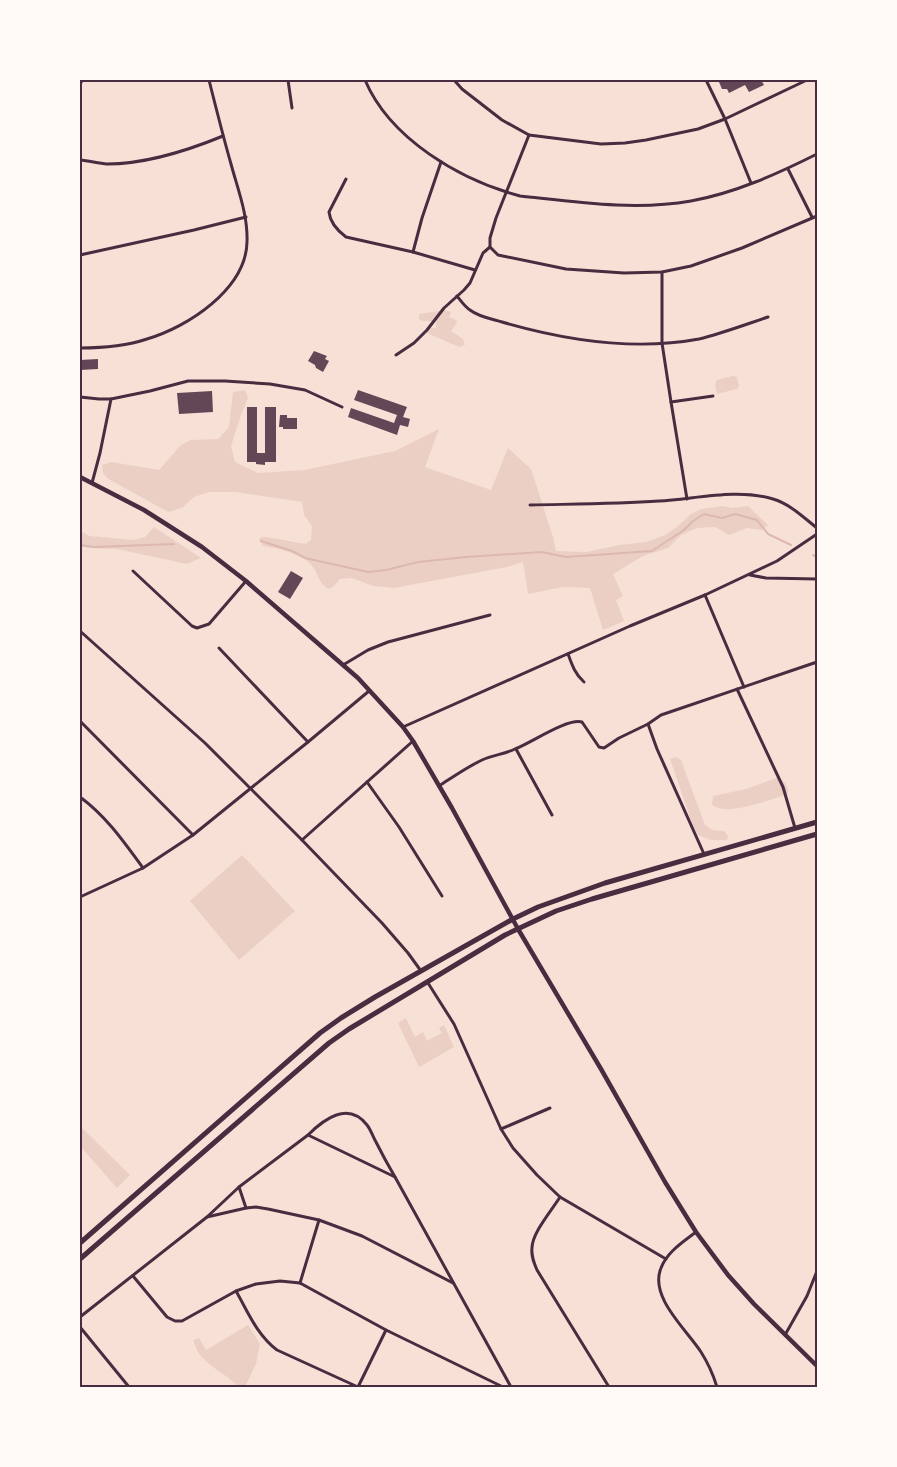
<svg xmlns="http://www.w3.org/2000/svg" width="897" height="1467" font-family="Jost,sans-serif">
<rect width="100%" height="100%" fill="#f7e1d7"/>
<g fill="#ebcfc5">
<path d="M444 310 451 312 449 317 456 320 457 323 451 331 463 339 465 345 459 347 427 333 430 328H436V322C430 320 425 323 419 319V314Z"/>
<path d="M733 376 737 377 739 386 737 389 717 394 715 384 717 380Z"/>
<path d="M245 390 248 398 241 415 231 446 235 462 258 473 304 470 395 451 439 429 425 467 491 490 508 448 531 469 553 537 556 551 587 552 619 545 646 542 665 535 677 527 691 514 701 509 723 506 732 508 748 506 768 525 762 530 747 528 729 535 715 527 697 528 681 535 668 548 643 556 613 574 623 596 616 600 624 621 603 630 590 588 563 587 528 594 523 562 507 567 394 588 373 586 352 578 340 579 333 587 328 589C318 582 319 576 313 567 305 554 277 548 263 546L259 539 262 537H267L305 544 311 540 312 526 304 515 302 502 236 492H209L194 497 182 508 168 512 107 478 103 473 102 465 111 462 159 470 180 446 190 440 218 439 229 427 233 392Z"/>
<path d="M154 527 201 558 187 564 117 549 89 548 80 546V531L90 536 134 540 145 537Z"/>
<path d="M676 757 681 760 705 825 712 830 724 831 728 836 727 840H711L698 835 692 823 670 759Z"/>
<path d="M779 777C784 781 789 786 788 794 772 799 741 811 724 809 720 809 716 807 712 805L713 796 746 789Z"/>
<path d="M242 855 295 911 239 960 190 901Z"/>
<path d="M406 1018 415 1037 423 1032 427 1041 442 1033 439 1028 444 1025 454 1047 419 1067 398 1023Z"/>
<path d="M80 1126 130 1175 117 1188 80 1146Z"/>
<path d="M248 1325 260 1344 256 1364 245 1387H239C227 1375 211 1368 200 1355 197 1351 195 1345 193 1340L199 1338 206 1350Z"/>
</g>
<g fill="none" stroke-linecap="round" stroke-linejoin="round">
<g stroke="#dcb8b0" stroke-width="2">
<path d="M261 541 292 551 305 558 368 572 386 570 418 562 466 557 542 552 566 557 652 551 684 530 693 521 704 514 722 518 735 514 757 520 768 534 791 545"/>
<path d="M80 545 94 547 174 544"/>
<path d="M813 555 817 557"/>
</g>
</g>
<g fill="#644757">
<path d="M720 80H761L764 85 749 92 745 85 729 93 727 89H722L719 82Z"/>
<path d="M314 351 327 356 325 359 329 361 323 372 316 368 315 365 308 361Z"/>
<path d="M98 359V369L80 370V360Z"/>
<path d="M358 390 407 407 403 417 410 419 408 427 400 425 397 435 348 417 351 408 394 423 397 415 354 400Z"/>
<path d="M212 391 213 412 179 414 177 393Z"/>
<path d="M247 407H257V453H265V407H276V462H265V465L256 464V462H247Z"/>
<path d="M280 415H287V418H297V429H283V427H279Z"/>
<path d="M291 571 303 578 290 599 278 592Z"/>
</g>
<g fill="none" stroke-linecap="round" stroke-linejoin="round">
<g stroke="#4a2c40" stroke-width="3">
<path d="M288 80 292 108"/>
<path d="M365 80C390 139 460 180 520 196 576 202 635 211 691 201 735 193 777 174 817 154"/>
<path d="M454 80 462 89 502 120 529 135 601 144 625 143 646 140 698 129 725 119 807 80"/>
<path d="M706 80 725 119 751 183"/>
<path d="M80 85 82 80"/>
<path d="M80 160C89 161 98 163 107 164 144 164 189 150 223 136"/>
<path d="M788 169 812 217"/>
<path d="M346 179 329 212C330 222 338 231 346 237L413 252 475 270"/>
<path d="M490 247 498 255 566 269 624 273 662 272 691 266 742 248 817 216"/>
<path d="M413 252 422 218 441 162"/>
<path d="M80 255 194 230 246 217"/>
<path d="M662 272V343L671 402 687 499"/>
<path d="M457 296C461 301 465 307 470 310 479 317 492 319 502 322 564 340 635 351 699 339 720 334 747 324 768 317"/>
<path d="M80 348C102 348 126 346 147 339 188 327 246 289 247 242 248 215 238 190 231 164 223 136 216 108 209 80"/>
<path d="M396 355 414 343 427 330 444 308 464 290 470 283 483 253 490 247V238L496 218 529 135"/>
<path d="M80 397 99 399H111"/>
<path d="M671 402 713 396"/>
<path d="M92 483 100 453 111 399 150 391 188 381H225L270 384 305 390 342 407"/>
<path d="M530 505C573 504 616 504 659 501 695 499 738 488 773 499 790 504 803 517 817 528"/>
<path d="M133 571 192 626 197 628 209 624 246 581"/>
<path d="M750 575 766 578 817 579"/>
<path d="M705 595 744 687"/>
<path d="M80 631 205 743 302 840 382 923 408 953 421 971"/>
<path d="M219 648 308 742"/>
<path d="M568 654C572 665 575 674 584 682"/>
<path d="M343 665 368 650 388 642 490 615"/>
<path d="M737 689 783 787 795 828"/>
<path d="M80 721 193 835"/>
<path d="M403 727 630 626 705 595 777 561 817 534"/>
<path d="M516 749 552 815"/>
<path d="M367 782 399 827 442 896"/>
<path d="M439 786C453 777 467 767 482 760 493 755 505 754 515 749 531 743 567 718 582 722L599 747 604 748 619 738 648 724"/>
<path d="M80 797C106 816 124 842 143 868"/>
<path d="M302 840 413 741"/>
<path d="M704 854 657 749 648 724 661 715 817 662"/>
<path d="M80 897 143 868 193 835 308 742 369 691"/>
<path d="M428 983 454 1024 501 1129 513 1148 537 1175 560 1197 666 1259"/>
<path d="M501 1129 550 1108"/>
<path d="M308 1135C324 1119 348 1101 367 1125 371 1130 373 1137 376 1142 382 1154 388 1165 395 1177"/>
<path d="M239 1187 246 1208"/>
<path d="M560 1197C552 1210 532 1233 532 1248 531 1256 534 1263 537 1270L609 1387"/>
<path d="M207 1217 239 1187 308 1135 395 1177 511 1387"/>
<path d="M696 1232C683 1242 667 1252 661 1268 649 1297 686 1329 701 1352 708 1363 713 1374 717 1387"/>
<path d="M133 1276 167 1317 175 1321H182L236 1291 256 1284 280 1281 300 1283 386 1330 503 1387"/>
<path d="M300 1283 319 1220"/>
<path d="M236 1291C248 1312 257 1335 277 1350L358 1387"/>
<path d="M80 1317 207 1217 246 1208 256 1207 268 1209 319 1220 362 1236 453 1283"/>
<path d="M80 1327 129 1387"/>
<path d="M785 1335 807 1296 817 1271"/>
<path d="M358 1387 386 1330"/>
</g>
<path stroke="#4a2c40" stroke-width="4.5" d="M80 477 144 510 202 547 246 581 358 678 403 727 413 741 452 808 518 929 601 1069 665 1182 696 1232 728 1275 754 1304 817 1366"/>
<g stroke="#4a2c40" stroke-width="5">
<path d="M80 1243 320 1033 341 1018 375 997 513 919 538 907 605 883 817 822"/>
<path d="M80 1259 329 1043 349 1029 505 935 556 911 592 899 817 834"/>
</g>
</g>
<rect width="897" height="1467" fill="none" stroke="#fffaf5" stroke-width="162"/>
<rect x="81" y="81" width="735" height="1305" fill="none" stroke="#4a2c40" stroke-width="2"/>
</svg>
